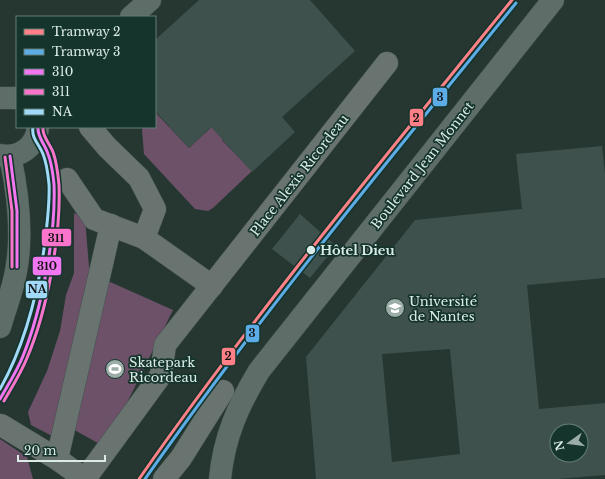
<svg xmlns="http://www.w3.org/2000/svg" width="605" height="479" font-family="'Libre Baskerville',serif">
<rect width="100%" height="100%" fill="#263732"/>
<g fill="#6c5169">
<path d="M155 112 189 148 219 120 230 132 222 140 252 171 213 208 208 211 195 209 144 154 142 130 143 127H155Z"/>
<path d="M74 213 85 218 90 279 54 437 31 425 28 412 47 371 60 331 66 295 74 273Z"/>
<path d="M108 281 173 310 105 447 71 428Z"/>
<path d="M0 439 27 457 33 479H0Z"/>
</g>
<g fill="#3f514d" fill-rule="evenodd">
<path d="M199 0H310L355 51 282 117 295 132 252 172 211 127 189 148 155 111V40Z"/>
<path d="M602 146 605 174V278L527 285 539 409 605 403V475L558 479H316L306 357 415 220 522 209 516 154ZM450 349 460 454 392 462 382 354ZM557 431H581V455H557Z"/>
<path d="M300 214 336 246 310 278 272 249Z"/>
</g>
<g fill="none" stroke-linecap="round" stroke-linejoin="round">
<g stroke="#45524e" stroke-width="23">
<g id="pedestrian">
<path d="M90 127 107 147 139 178 155 209 144 238"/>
<path d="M67 179 94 219 144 238 212 286"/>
<path d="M1 425 57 459 85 479"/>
<path d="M57 459 111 225"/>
<path d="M85 479 161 375 165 345 387 63"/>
<path d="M164 479 181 458 223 391"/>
</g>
</g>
<g stroke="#45524e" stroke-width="23">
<g id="secondary">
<path d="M131 17 150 0"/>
<path d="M0 98H17"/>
<path d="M0 155C19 159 36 147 38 127"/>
<path d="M0 327C5 309 13 290 16 271 23 234 18 193 10 156"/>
<path d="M220 479C224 437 238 406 259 371L553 0"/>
</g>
</g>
<use href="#pedestrian" stroke="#697370" stroke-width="22"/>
<use href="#secondary" stroke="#5f6d69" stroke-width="22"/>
<g stroke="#14342c" stroke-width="6">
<g id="bus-1">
<path d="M10 156 17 211V267"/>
<path d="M0 399C8 385 17 371 23 356 42 309 56 234 54 184 53 174 52 164 48 154 45 144 37 137 38 127"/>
</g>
</g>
<g stroke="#14342c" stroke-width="6">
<g id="bus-2">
<path d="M5 157 12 211V267"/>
<path d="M4 401C12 387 21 373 27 358 47 311 61 237 59 185 58 174 57 163 53 152 50 144 42 136 43 128"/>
</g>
</g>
<g stroke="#14342c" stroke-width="6">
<path id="bus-3" d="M0 389C26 343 38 293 45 242 47 223 50 203 49 184 48 174 47 164 43 154 39 144 31 138 33 127"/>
</g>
<use href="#bus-1" stroke="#f276f1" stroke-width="3"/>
<use href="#bus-2" stroke="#f974ca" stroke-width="3"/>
<use href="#bus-3" stroke="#a1daf8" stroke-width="3"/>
<g stroke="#14342c" stroke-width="6">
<path id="tram-1" d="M139 479C255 313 385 157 512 0"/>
</g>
<g stroke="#14342c" stroke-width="6">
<path id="tram-2" d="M145 479C261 314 389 160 516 3"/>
</g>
<use href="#tram-1" stroke="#ff8087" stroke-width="3"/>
<use href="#tram-2" stroke="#5cace7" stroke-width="3"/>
</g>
<defs>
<g id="university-disc" transform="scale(1)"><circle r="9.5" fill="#9cada8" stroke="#14342c"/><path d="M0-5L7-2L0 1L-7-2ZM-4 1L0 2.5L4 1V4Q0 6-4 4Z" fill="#fff"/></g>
<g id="stadium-disc" transform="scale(1)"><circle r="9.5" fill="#9cada8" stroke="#14342c"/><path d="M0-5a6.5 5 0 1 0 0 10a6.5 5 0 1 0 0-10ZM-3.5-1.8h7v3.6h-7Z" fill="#fff"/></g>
</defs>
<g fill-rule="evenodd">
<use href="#university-disc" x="395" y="308"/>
<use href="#stadium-disc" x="115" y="369"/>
</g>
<circle fill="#dbece7" stroke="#14342c" stroke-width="1.5" cx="311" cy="250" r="5"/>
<g text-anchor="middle" stroke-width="3.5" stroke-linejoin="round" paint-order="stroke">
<g font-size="13" fill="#dbece7" stroke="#14342c">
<text transform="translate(422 165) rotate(-52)" y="5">Boulevard Jean Monnet</text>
<text transform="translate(299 175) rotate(-52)" y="5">Place Alexis Ricordeau</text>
</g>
<g font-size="13" font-weight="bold" fill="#dbece7" stroke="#14342c" text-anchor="start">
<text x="320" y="255">Hôtel Dieu</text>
</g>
<g font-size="13" fill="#dbece7" stroke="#14342c" text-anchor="start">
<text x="409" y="306">Université<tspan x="409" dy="15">de Nantes</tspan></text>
<text x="129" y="367">Skatepark<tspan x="129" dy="15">Ricordeau</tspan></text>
</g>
</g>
<g stroke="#14342c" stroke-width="1.5">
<rect x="432" y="87" width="16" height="20" rx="4" fill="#5cace7"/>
<rect x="409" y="108" width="15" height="19" rx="4" fill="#ff8087"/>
<rect x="41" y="228" width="31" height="19" rx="4" fill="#f974ca"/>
<rect x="32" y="256" width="30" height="20" rx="4" fill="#f276f1"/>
<rect x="25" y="280" width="23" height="19" rx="4" fill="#a1daf8"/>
<rect x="245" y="324" width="15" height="19" rx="4" fill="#5cace7"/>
<rect x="221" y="347" width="15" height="19" rx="4" fill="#ff8087"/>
</g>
<g font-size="11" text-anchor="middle" font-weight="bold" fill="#111">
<text x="440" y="101">3</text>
<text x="416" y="122">2</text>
<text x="56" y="242">311</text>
<text x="47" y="270">310</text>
<text x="37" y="293">NA</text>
<text x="252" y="337">3</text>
<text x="228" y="360">2</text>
</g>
<rect x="16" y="16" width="140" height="112" fill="#14342c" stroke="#647e77"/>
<rect x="24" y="29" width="20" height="6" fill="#ff8087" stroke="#647e77"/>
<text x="52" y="36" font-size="12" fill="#dbece7">Tramway 2</text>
<rect x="24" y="49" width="20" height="6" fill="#5cace7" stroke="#647e77"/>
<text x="52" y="56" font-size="12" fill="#dbece7">Tramway 3</text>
<rect x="24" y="69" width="20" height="6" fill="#f276f1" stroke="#647e77"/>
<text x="52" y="76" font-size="12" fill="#dbece7">310</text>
<rect x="24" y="89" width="20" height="6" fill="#f974ca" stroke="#647e77"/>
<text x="52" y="96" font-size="12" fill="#dbece7">311</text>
<rect x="24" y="109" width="20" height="6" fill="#a1daf8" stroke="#647e77"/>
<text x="52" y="116" font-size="12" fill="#dbece7">NA</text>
<g transform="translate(569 443) rotate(256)"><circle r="19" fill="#14342c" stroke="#647e77"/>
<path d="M0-3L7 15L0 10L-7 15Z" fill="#9cada8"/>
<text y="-6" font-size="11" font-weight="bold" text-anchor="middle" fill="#dbece7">N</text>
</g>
<path d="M18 455v6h87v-6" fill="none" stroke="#dbece7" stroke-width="2"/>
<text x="24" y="455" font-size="12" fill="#dbece7" stroke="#14342c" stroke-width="3" paint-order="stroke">20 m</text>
</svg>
